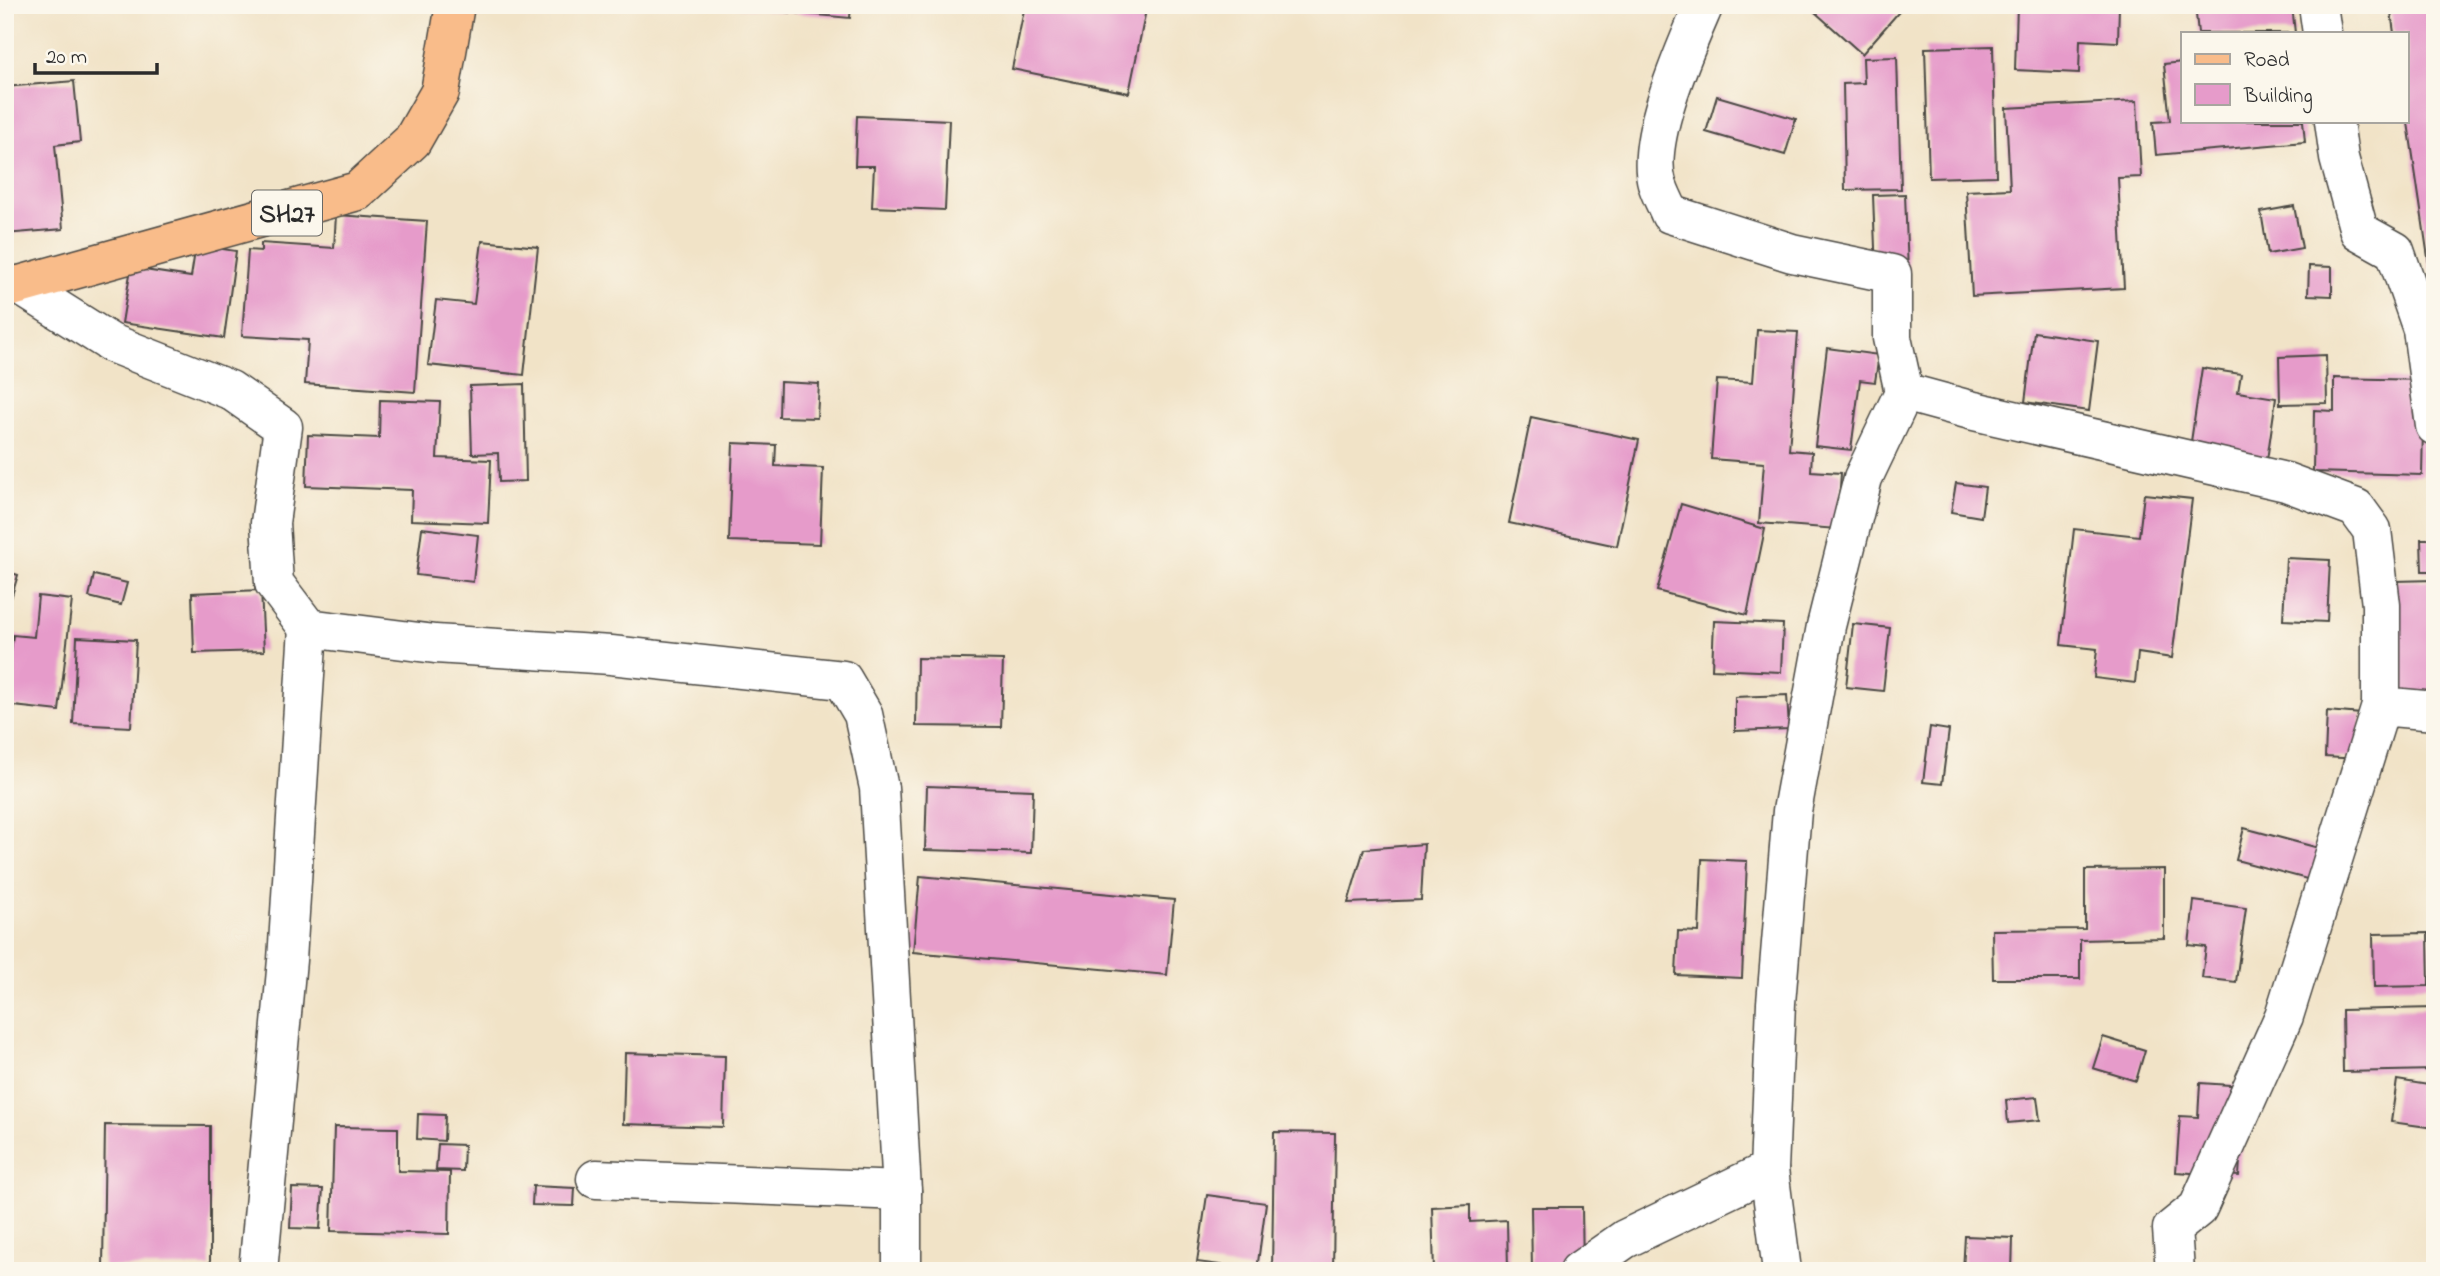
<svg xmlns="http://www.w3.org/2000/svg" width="2440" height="1276" font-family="'Indie Flower',sans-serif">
<rect width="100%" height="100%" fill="#fbf7ec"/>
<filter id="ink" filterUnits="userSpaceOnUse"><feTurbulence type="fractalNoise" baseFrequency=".0143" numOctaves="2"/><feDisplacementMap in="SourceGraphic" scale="14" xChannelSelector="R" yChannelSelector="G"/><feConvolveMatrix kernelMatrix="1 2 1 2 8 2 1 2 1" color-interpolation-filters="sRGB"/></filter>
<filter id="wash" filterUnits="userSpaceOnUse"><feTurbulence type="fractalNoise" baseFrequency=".00686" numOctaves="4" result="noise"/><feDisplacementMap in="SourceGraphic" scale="28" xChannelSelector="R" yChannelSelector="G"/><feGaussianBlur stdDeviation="1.57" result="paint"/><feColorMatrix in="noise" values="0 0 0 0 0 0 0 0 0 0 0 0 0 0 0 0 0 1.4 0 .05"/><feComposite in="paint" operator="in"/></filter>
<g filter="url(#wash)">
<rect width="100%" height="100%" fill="#f1e3c7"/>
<g id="blocks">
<g fill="#e69bca">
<path d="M707 5H851L850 18Z"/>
<path d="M1025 5H1147L1129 93 1012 69Z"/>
<path d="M1807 5H1905L1862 54Z"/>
<path d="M2017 5H2119L2118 42 2080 40 2079 73 2015 70Z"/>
<path d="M2195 5H2292L2295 33H2198Z"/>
<path d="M2390 5H2435V270L2430 271 2407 116V33H2394Z"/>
<path d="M1993 46 1996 176 1929 178 1925 48Z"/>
<path d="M1897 57 1901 189 1845 190 1843 84 1864 83 1863 58Z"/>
<path d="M2183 62V121H2303L2305 142 2156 155 2153 122 2170 121 2164 64Z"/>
<path d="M74 81 80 142 55 145 63 229 5 234V87Z"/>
<path d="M1717 96 1796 119 1785 155 1706 132Z"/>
<path d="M2137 101 2141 177 2118 178 2124 288 1972 296 1966 191 2010 189 2006 108Z"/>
<path d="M857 116 949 120 945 210 872 207 874 166H855Z"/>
<path d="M1905 194 1908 272 1876 274 1873 195Z"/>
<path d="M2294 206 2302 248 2268 254 2261 212Z"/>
<path d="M336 215 427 221 415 392 305 384 308 340 242 336 248 250 261 251V243L334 248Z"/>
<path d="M482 241 538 247 524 375 428 365 436 300 474 304Z"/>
<path d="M196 245 236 251 224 338 122 323 131 268 191 277Z"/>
<path d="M2309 266 2332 267V296L2308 295Z"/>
<path d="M1757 330 1798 332 1789 450 1812 452 1811 471 1841 473 1837 529 1759 523 1764 463 1711 459 1717 380 1753 382Z"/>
<path d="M2034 332 2098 341 2089 411 2025 402Z"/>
<path d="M1827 348 1879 355 1875 382 1860 380 1851 450 1815 446Z"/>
<path d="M2326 355 2327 403 2280 404 2279 357Z"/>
<path d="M2202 368 2241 374 2238 392 2276 398 2266 467 2189 455Z"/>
<path d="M2334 378 2424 380 2422 475 2313 472 2314 410 2334 411Z"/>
<path d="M780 382 819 384 817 418 779 417Z"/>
<path d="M524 384 526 481 499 482 498 453 472 454 470 386Z"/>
<path d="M380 400 440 402 437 458 491 460 488 523 411 520 412 490 306 486 308 435 379 438Z"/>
<path d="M1531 417 1639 440 1617 546 1509 523Z"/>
<path d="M733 443 776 445 775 466 823 468 820 544 729 541Z"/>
<path d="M1956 483 1985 487 1981 517 1951 512Z"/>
<path d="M2144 494 2192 499 2172 658 2138 653 2135 683 2094 678 2097 649 2061 645 2074 529 2139 536Z"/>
<path d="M1681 504 1765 529 1747 615 1657 591Z"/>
<path d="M422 528 478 535 473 582 416 575Z"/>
<path d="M2421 539H2435V571H2422Z"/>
<path d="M2286 558 2330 560 2327 622 2283 620Z"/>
<path d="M5 571 18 575 6 615 5 614Z"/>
<path d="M94 575 127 583 121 605 89 597Z"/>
<path d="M2435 580V703L2397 704 2395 581Z"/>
<path d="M261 590 264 651 194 653 192 593Z"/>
<path d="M38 596 72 600 59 711 5 705 13 635 34 637Z"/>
<path d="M1714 621 1783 624 1781 672 1712 669Z"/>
<path d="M1853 624 1890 628 1883 691 1846 687Z"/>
<path d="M77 637 136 640 131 727 73 724Z"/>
<path d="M917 658 1003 660 1001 727 916 726Z"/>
<path d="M1787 695 1789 729 1735 731V697Z"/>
<path d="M2327 711 2361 714 2359 759 2325 757Z"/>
<path d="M1930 727 1949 730 1942 784 1923 782Z"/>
<path d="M927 786 1033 790 1031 853 925 850Z"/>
<path d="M2244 828 2330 851 2322 883 2236 860Z"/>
<path d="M1424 844 1421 900 1348 903 1364 849Z"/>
<path d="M1702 859 1747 861 1742 978 1676 975 1678 931 1699 932Z"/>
<path d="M2164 869V938L2080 940V979H1993L1992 930 2085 929V870Z"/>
<path d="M920 876 1174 900 1167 975 913 952Z"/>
<path d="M2194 901 2246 908 2236 982 2202 978 2206 947 2189 945Z"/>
<path d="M2428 933 2429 986 2374 987 2373 934Z"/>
<path d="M2435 1008V1070L2343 1072 2342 1010Z"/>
<path d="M2103 1037 2145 1050 2136 1081 2093 1068Z"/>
<path d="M625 1053 725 1056 723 1127 623 1124Z"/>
<path d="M2397 1080 2435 1086V1128L2391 1122Z"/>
<path d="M2200 1083 2245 1086 2239 1176 2176 1172 2180 1116 2198 1117Z"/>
<path d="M2037 1097 2040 1120 2008 1123 2006 1100Z"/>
<path d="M418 1114 445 1115 444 1141 417 1139Z"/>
<path d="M105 1125 210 1126V1267H103Z"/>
<path d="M334 1127 398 1128V1171L450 1172 449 1234 331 1231Z"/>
<path d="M1274 1132 1335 1133 1333 1271H1272Z"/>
<path d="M438 1144 464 1145 463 1171 436 1170Z"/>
<path d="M533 1186 575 1188 574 1206 532 1205Z"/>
<path d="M292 1188 323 1189 320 1229 290 1228Z"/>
<path d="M1207 1195 1266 1203 1257 1270 1197 1262Z"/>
<path d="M1470 1205V1222L1507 1220 1508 1271H1434L1432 1207Z"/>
<path d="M1531 1207H1582L1583 1271H1532Z"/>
<path d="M1965 1236 2013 1238 2012 1271H1963Z"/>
</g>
</g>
</g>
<g filter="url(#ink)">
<use href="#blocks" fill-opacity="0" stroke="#494742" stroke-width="2"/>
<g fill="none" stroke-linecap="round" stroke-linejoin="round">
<g stroke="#494742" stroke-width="41">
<g id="minor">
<path d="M1704 5C1686 47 1644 139 1657 183 1660 194 1666 204 1670 214L1792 253 1892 274V338L1904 392 1974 411 2286 482 2356 508 2372 530 2381 605V706L2435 711"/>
<path d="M2318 5 2322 33"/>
<path d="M2334 121 2339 158 2359 231 2395 251 2422 329 2435 426"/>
<path d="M19 285 111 343 230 390 283 427 270 523 274 583 308 628 435 644 611 655 843 680 863 714 879 788 902 1191V1271"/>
<path d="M1769 1170 1782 1271"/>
<path d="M596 1179 902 1191"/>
<path d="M258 1271 287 960 308 628"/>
<path d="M1579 1271 1625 1239 1769 1170 1776 1003 1792 811 1826 626 1863 478 1904 392"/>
<path d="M2175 1271 2172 1229 2198 1208 2284 1016 2381 706"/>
</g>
</g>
<g stroke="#494742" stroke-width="41">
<path id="major" d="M5 289 358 191 412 141 440 92 455 5"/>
</g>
<use href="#minor" stroke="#fff" stroke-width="38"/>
<use href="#major" stroke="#f9bc8a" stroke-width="38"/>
</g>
</g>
<g text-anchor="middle" stroke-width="5" stroke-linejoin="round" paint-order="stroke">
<rect fill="#fbf7ec" stroke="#696865" stroke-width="2" x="252" y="190.5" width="70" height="45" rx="5"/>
<g font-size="26" font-weight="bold" fill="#2b2b2b">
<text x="287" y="222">SH27</text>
</g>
</g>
<rect width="2440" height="1276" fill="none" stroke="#fbf7ec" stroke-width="28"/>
<rect x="2181" y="32" width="228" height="91" fill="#fbf7ec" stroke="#a8a59f" stroke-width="2"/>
<rect x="2195" y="54" width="35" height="10" fill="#f9bc8a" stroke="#a8a59f" stroke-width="2"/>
<text x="2244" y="66" font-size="21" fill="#2b2b2b">Road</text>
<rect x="2195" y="84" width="35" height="21" fill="#e69bca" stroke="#a8a59f" stroke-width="2"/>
<text x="2244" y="102" font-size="21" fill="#2b2b2b">Building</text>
<path d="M35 63v10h122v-10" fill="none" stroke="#2b2b2b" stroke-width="3.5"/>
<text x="46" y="63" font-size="21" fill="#2b2b2b" stroke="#fbf7ec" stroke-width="5" paint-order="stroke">20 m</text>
</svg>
